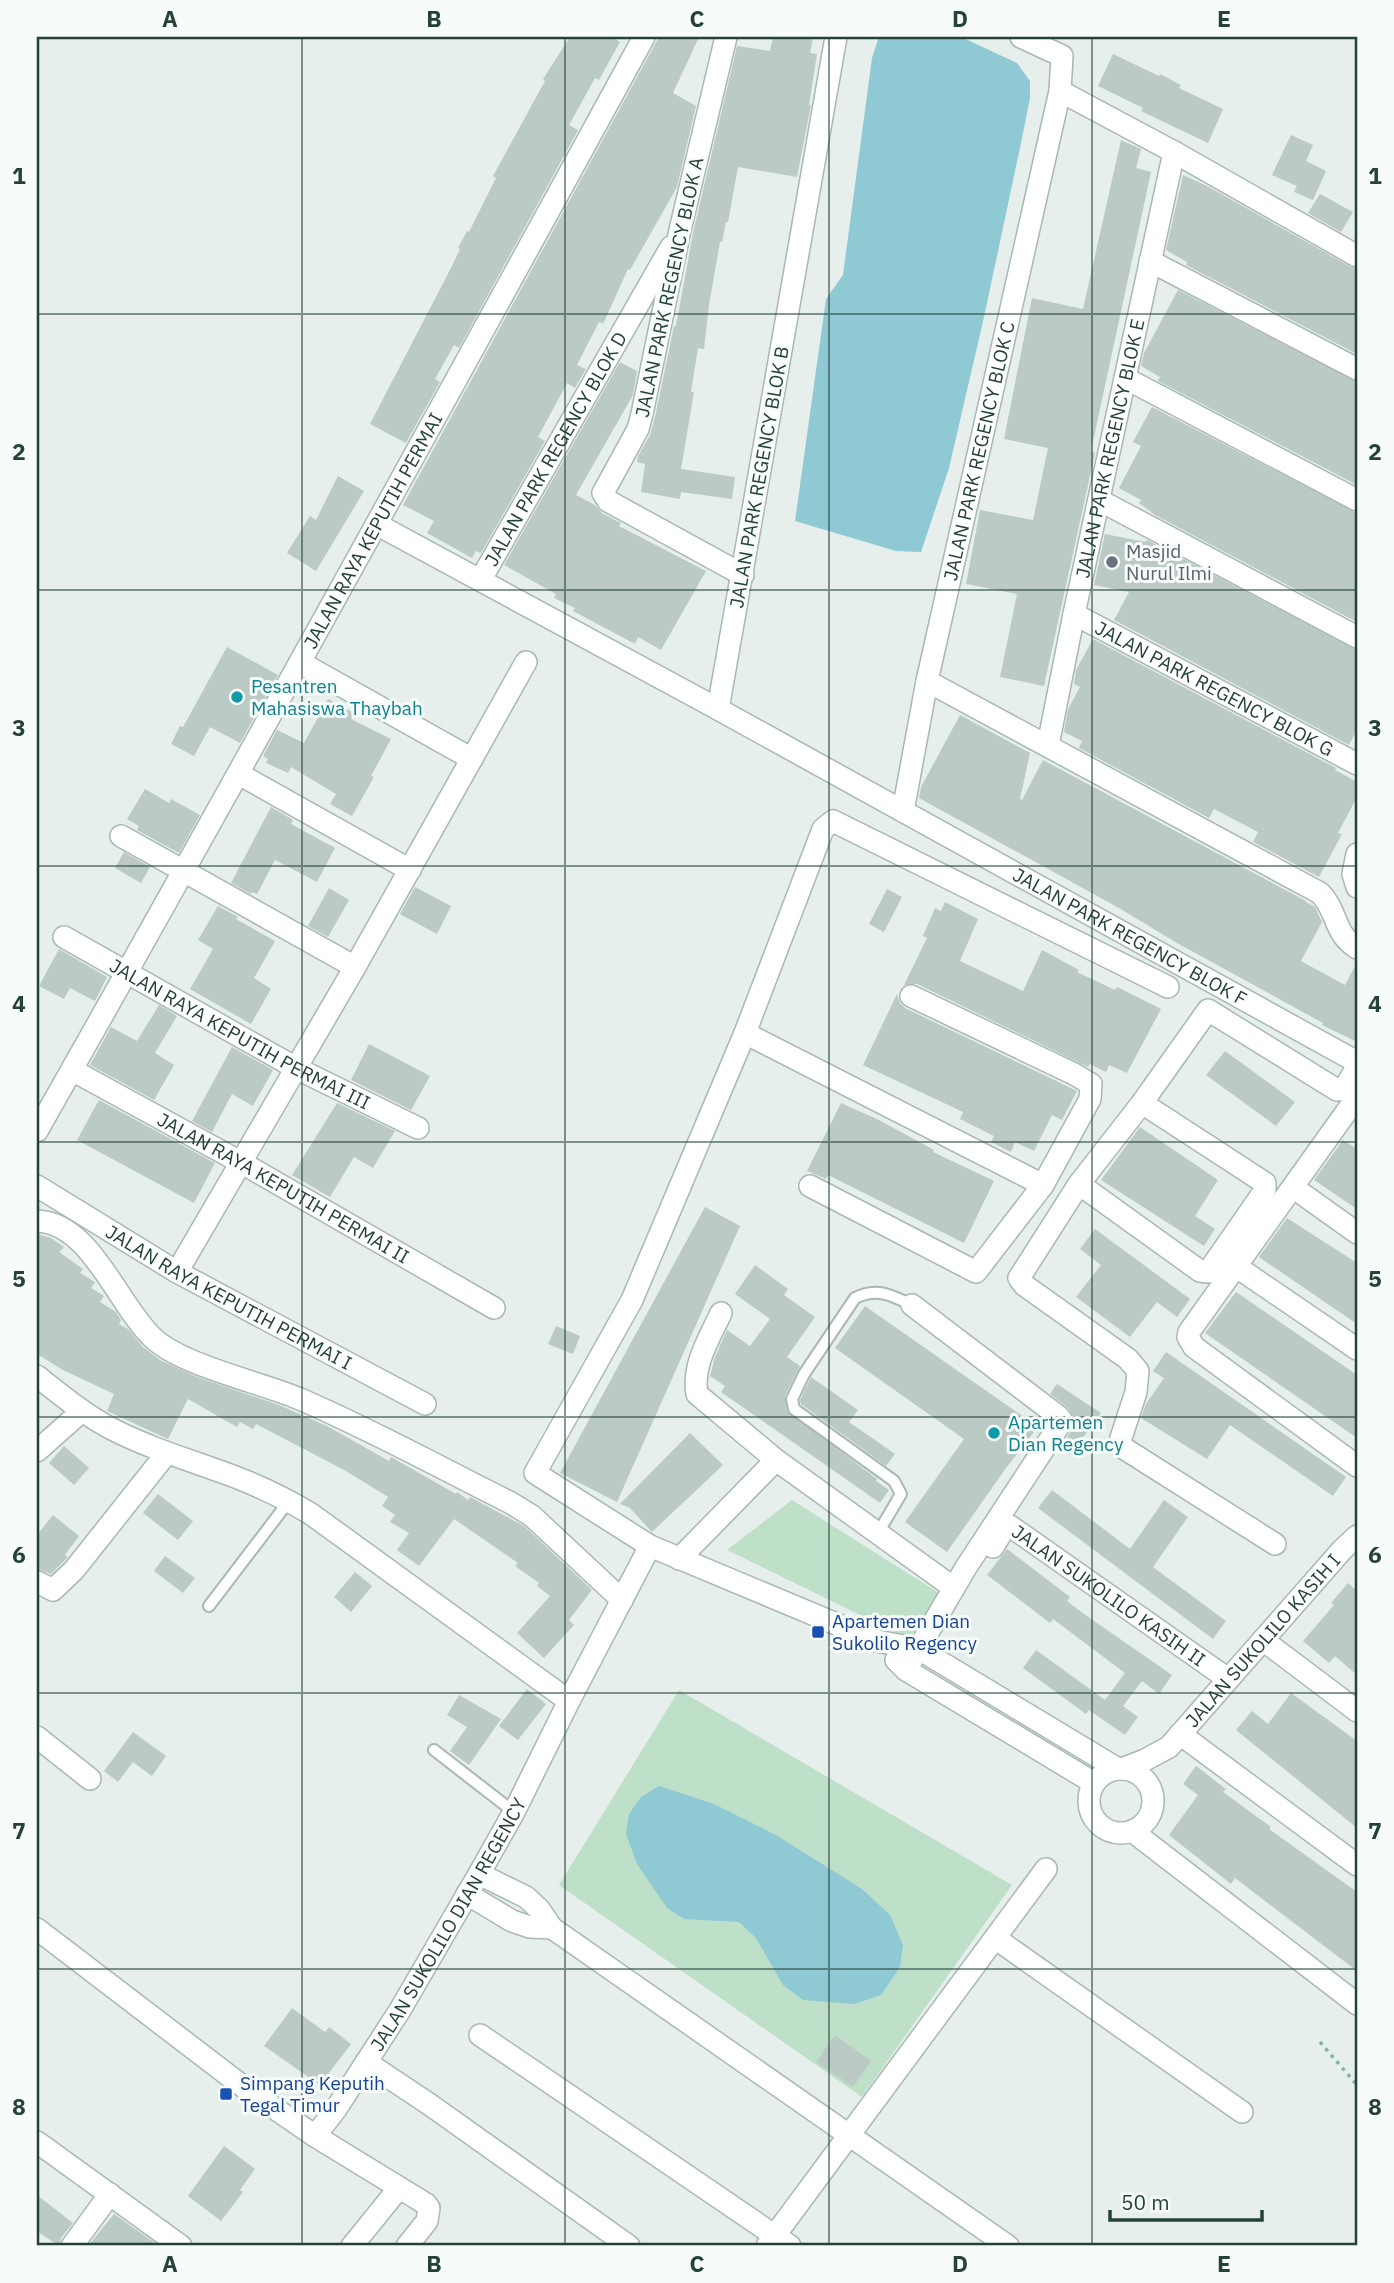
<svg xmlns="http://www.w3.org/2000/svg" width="1394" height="2283" font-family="'IBM Plex Sans',sans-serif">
<rect width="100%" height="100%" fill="#e6efeb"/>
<g fill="#bfe0c8">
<path d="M792 1500 939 1593 909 1639 727 1550Z"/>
<path d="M679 1690 1012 1885 862 2097 559 1885Z"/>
</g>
<g fill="#8ec9d4">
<path d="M879 37H961L1017 63 1030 81V98L1021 143 984 317 949 468 921 552 896 551 795 521 826 299 843 275 872 58Z"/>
<path d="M659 1786 714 1804 776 1835 862 1889 890 1915 903 1945 900 1967 881 1995 855 2004 803 2000 783 1985 756 1938 739 1922 684 1919 667 1908 637 1864 626 1834 629 1814 641 1797Z"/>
</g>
<g fill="#bbcac4">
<path d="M570 37H612L620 42 599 80 595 78 569 125 578 130 459 348 454 345 435 379 440 382 406 443 370 424 452 266 460 249 458 248 467 231 469 232 496 178 493 176 545 81 543 79Z"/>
<path d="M659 37H699L673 93 696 106 677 187 630 270 628 269 603 324 599 322 577 365 586 369 575 388 567 383 538 437 545 441 481 553 476 551 472 558 427 533 434 521 403 505Z"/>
<path d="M773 37H813L810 53 817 54 809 105H811L797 177 738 167 728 222H726L722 242H720L709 305 704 349 698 348 691 392H694L681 469 735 477 732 499 681 492 680 499 641 492 645 464 637 462 638 456 650 435 655 417 674 326H676L693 233 737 46 770 51Z"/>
<path d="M1113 54 1159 76 1160 74 1181 85 1179 88 1223 109 1208 143 1141 111 1143 108 1098 86Z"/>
<path d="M1291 135 1313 145 1306 161 1326 171 1313 200 1294 192 1297 186 1272 175Z"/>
<path d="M1121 140 1141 149 1136 168 1151 172 1091 451 1095 453 1044 686 1000 677 1017 594 966 584 980 510 1033 520 1048 448 1004 439 1032 298 1083 309Z"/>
<path d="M1183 175 1207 186 1351 267 1357 269V354L1186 265 1187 262 1166 250Z"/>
<path d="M1320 194 1353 212 1341 232 1308 213Z"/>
<path d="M1178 290 1357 382V485L1158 381 1160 377 1141 366 1144 353Z"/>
<path d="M620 362 637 371 633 395 576 495 595 505 602 513 621 523 619 526 706 571 661 650 638 637 635 644 573 611 575 608 554 598 556 594 504 565Z"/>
<path d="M1152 407 1357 513V622L1155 515 1139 503 1141 500 1119 488 1141 446 1133 442Z"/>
<path d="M338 476 364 491 316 571 287 553 310 516 316 520Z"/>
<path d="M1105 534 1145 542 1147 540 1357 650V729L1349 745 1114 620 1129 592 1094 585Z"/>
<path d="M1093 639 1336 768 1335 770 1357 782V797L1338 833 1342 834 1319 877 1253 842 1258 832 1214 809 1209 818 1079 748 1082 741 1064 732 1068 709 1080 687 1074 684 1076 670Z"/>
<path d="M227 647 278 675 240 743 210 727 194 756 171 744 180 726 183 727Z"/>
<path d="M328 699 354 713 351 719 391 739 371 776 374 777 352 816 330 804 336 794 291 767 288 773 266 763 268 759 263 756 277 730 304 743Z"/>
<path d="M960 715 1030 753 1020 799 1022 800 1043 760 1306 901V902L1315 907 1322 922 1301 961 1345 985 1357 962V1042L1322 1025 1323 1023 1177 943 1119 908 919 798 921 787Z"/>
<path d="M145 789 169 803 171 799 200 815 179 853 137 830 139 826 127 819Z"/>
<path d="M271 807 293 820 291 824 335 848 317 882 275 860 257 894 252 892 251 894 231 883Z"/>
<path d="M124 852 150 867 141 883 115 868Z"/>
<path d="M415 887 451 906 437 934 400 914Z"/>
<path d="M329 888 349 900 328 937 308 926Z"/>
<path d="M887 889 902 897 884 932 869 924Z"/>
<path d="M945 902 978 919 960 961 1023 991 1042 950 1079 970 1077 972 1115 990 1117 987 1161 1009 1127 1073 1109 1065 1106 1072 1090 1064 1088 1067 917 984 904 985 927 938 923 936 935 908 941 911Z"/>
<path d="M218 906 238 917 236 919 275 941 254 978 271 989 251 1024 190 989 213 949 198 940Z"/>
<path d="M59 949 107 977 95 1001 70 988 64 999 39 986Z"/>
<path d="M897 994 900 1003 905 1008 1077 1091 1062 1120 1052 1115 1034 1151 1015 1142 1011 1152 991 1142 994 1136 960 1119 963 1112 863 1065Z"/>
<path d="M159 1005 177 1016 155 1053 174 1065 154 1100 90 1065 111 1027 137 1041Z"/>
<path d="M369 1044 430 1076 411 1110 351 1080Z"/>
<path d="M232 1047 273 1070 253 1106 232 1094 212 1132 192 1121Z"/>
<path d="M1225 1051 1295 1102 1276 1126 1206 1075Z"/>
<path d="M99 1100 215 1163 194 1203 77 1140Z"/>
<path d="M337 1103 395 1131 373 1168 354 1157 330 1197 292 1175Z"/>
<path d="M841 1103 879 1120 934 1150 933 1152 994 1181 964 1243 828 1175 826 1179 807 1171Z"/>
<path d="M1140 1127 1218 1180 1195 1216 1215 1229 1204 1246 1101 1180Z"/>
<path d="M1343 1140 1357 1149V1209L1314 1180Z"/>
<path d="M705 1207 740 1226 617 1502 560 1473Z"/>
<path d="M1287 1218 1357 1263V1324L1259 1257Z"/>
<path d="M1095 1229 1190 1299 1177 1317 1157 1302 1130 1337 1076 1297 1101 1265 1080 1249Z"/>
<path d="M37 1234 51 1238 64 1247 59 1252 83 1269 80 1273 95 1282 91 1288 104 1296 100 1302 116 1312 121 1320 119 1324 128 1329 143 1347 160 1360 197 1377 279 1405 327 1426 389 1461 391 1457 456 1494 457 1492 468 1500 470 1497 524 1526 592 1590 569 1620 574 1625 544 1658 517 1633 550 1596 537 1586 539 1583 515 1566 518 1563 454 1519 419 1566 397 1550 409 1533 390 1522 395 1515 382 1506 388 1497 346 1471 256 1424 253 1429 240 1422 237 1427 188 1399 168 1439 107 1411 114 1394 63 1370 37 1354Z"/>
<path d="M755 1265 788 1289 784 1295 815 1317 787 1357 800 1366 785 1396 787 1411 877 1479 876 1481 889 1490 880 1503 721 1392 725 1386 710 1376 715 1357 727 1330 750 1346 770 1319 735 1294Z"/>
<path d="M1236 1292 1357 1375V1438L1205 1333Z"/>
<path d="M865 1306 1031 1422 1035 1415 1045 1423 1038 1433 1035 1431 1006 1468 947 1552 905 1522 964 1439 835 1348Z"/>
<path d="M556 1326 580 1336 573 1354 548 1344Z"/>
<path d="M1166 1352 1346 1477 1333 1496 1230 1425 1207 1459 1141 1418 1146 1404 1164 1378 1153 1371Z"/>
<path d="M811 1377 858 1410 849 1422 895 1454 886 1466 801 1404 800 1400Z"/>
<path d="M1057 1384 1101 1413 1070 1455 1060 1448 1073 1428 1075 1420 1068 1408 1050 1394Z"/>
<path d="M690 1433 723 1465 652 1532 630 1508 620 1504Z"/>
<path d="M64 1446 89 1468 74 1485 49 1463Z"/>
<path d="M1052 1490 1130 1549 1164 1500 1188 1517 1153 1567 1226 1621 1213 1639 1038 1508Z"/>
<path d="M158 1494 193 1521 178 1540 143 1513Z"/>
<path d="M53 1515 79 1536 65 1555 68 1557 51 1574 37 1569V1535Z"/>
<path d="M1007 1549 1070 1597 1067 1601 1084 1614 1172 1675 1159 1694 1142 1681 1123 1706 1138 1717 1125 1735 1089 1710 1086 1714 1023 1668 1036 1650 1105 1700 1125 1673 1053 1619 1050 1623 987 1575Z"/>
<path d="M165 1556 195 1578 183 1593 154 1571Z"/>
<path d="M355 1572 372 1586 351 1612 334 1597Z"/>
<path d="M1348 1583 1357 1591V1675L1335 1656 1329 1663 1303 1641 1334 1605 1331 1603Z"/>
<path d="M527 1689 546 1704 518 1740 499 1726Z"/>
<path d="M1291 1693 1357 1741V1828L1236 1730 1252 1711 1268 1724Z"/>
<path d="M459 1695 501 1719 469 1765 450 1751 467 1727 447 1715Z"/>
<path d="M133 1732 166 1756 152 1776 133 1762 118 1782 104 1771Z"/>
<path d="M1196 1766 1226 1789 1223 1792 1271 1827 1269 1829 1357 1892V1971L1235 1878 1231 1884 1169 1835 1198 1795 1183 1784Z"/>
<path d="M292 2008 325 2032 329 2027 351 2044 320 2085 264 2046Z"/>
<path d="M835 2035 871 2061 853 2087 816 2062Z"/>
<path d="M224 2146 255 2169 240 2190 243 2192 221 2221 188 2196Z"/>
<path d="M37 2195 73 2223 61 2238 59 2246 37 2231Z"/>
<path d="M114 2214 159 2246H88Z"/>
</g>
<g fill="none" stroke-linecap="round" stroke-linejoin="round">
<g stroke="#a8b8b2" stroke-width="14">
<g id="service">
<path d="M878 1533 901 1494 894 1481 794 1409 792 1399 804 1374 855 1298C877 1287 891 1295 912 1305"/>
<path d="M209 1606 289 1501"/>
<path d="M434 1750 514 1812"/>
</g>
</g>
<g stroke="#a8b8b2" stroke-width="24">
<g id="minor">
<path d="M726 37 680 230 642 414 638 429 603 493 608 501 743 575"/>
<path id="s1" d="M836 37 718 709 1357 1062"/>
<path d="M1021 37 1062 56 1060 91"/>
<path d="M1150 261 1357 369"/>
<path d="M1125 378 1357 500"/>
<path d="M1099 500 1357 637"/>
<path d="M378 525 718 709"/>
<path id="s2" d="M481 579 671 247"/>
<path id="s3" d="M1074 614 1357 764"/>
<path d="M301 663 472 759"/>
<path d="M927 681 1320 893C1338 911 1333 933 1357 948"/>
<path id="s4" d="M1048 745 1074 614 1174 152"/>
<path d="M239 774 410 870"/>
<path id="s5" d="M903 811 927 681 1060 91 1174 152 1357 256"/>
<path d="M121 836 355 967"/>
<path d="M1357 854 1353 874 1357 887"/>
<path id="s6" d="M64 937 296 1068 418 1128"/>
<path d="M745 1033 1043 1185"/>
<path id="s7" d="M72 1070 242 1163 494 1308"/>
<path d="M1357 1097 1189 1332 1188 1337 1194 1347 1357 1466"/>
<path id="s8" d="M37 1131C243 768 444 403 644 37"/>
<path d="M1079 1184 1200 1271 1208 1272 1265 1190V1183L1142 1103"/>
<path id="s9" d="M37 1186 177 1272 425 1404"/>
<path d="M810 1186 976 1272 1043 1185 1090 1099 1091 1084 1074 1074 911 996"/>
<path d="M1294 1188 1357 1233"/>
<path d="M37 1221C91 1223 117 1304 153 1338 183 1366 260 1382 300 1399 372 1430 441 1468 511 1503L532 1516 622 1600"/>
<path d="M1237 1267 1357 1349"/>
<path d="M177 1272 355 967 526 662"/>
<path d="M721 1313C709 1339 692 1365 697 1394L776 1460"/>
<path d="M37 1376C61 1395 85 1415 112 1429 153 1450 196 1462 238 1478 263 1488 288 1500 311 1514L569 1701"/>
<path d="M37 1451 82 1411"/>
<path d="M1275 1544 1125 1449 1120 1444 1121 1438 1136 1392 1138 1371 1128 1359 1024 1285 1019 1278 1079 1184 1142 1103 1208 1010 1337 1090 1344 1089 1357 1067"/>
<path id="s10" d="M993 1547 1005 1527 1010 1526 1228 1679"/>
<path d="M679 1559 776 1460 954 1588"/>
<path d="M37 1582 53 1590 74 1570 166 1454"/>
<path d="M1263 1640 1357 1711"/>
<path d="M896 1660 906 1670 1094 1783"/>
<path d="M906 1670 965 1569 1062 1421 1058 1416 912 1305"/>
<path d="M1180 1734 1357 1865"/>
<path d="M37 1737 90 1779"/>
<path d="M1118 1769 919 1649 877 1641 650 1546 535 1473 632 1300 745 1033 823 829 833 821 1168 987"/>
<path id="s11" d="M1122 1769 1145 1760 1169 1747 1342 1550 1357 1536"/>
<circle cx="1121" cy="1801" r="32"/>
<path d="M1132 1831 1357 2004"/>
<path d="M479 1874 526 1897 539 1909 552 1928 1008 2246"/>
<path d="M467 1894 512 1921 530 1927 552 1928"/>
<path id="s12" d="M37 1929 245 2088 315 2136 336 2109 400 2010 479 1874 514 1812 569 1701 650 1546"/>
<path d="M995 1938 1242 2112"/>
<path d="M480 2035 790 2246"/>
<path d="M366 2062 429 2104 629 2246"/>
<path d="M315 2136 426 2204 429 2208 427 2221 407 2246"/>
<path d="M37 2142 181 2246"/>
<path d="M72 2246 110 2194"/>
<path d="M352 2246 399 2188"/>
<path d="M767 2246 1046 1869"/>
</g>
</g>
<path stroke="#86b3a5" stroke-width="3.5" stroke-dasharray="3.5 5" stroke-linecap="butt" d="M1320 2042 1357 2085"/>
<use href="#service" stroke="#fff" stroke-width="10"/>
<use href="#minor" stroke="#fff" stroke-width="21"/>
</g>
<path fill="none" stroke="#24423a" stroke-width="2" stroke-opacity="0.55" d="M302 37V2246M565 37V2246M829 37V2246M1092 37V2246M37 314H1357M37 590H1357M37 866H1357M37 1142H1357M37 1417H1357M37 1693H1357M37 1969H1357"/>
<circle fill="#6b7280" stroke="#f7fbf9" stroke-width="2.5" cx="1112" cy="562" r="7"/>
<g fill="#0f9aa8" stroke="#f7fbf9" stroke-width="2.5">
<circle cx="237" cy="697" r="7"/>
<circle cx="994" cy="1433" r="7"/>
</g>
<g fill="#1a4fb4" stroke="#f7fbf9" stroke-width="2.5">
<rect x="811" y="1625" width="14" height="14" rx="3.5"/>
<rect x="219" y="2087" width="14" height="14" rx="3.5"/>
</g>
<g text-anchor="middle" stroke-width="6" stroke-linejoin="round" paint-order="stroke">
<g font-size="19" fill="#24423a" stroke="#f7fbf9">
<text transform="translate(669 287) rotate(-78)" y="7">JALAN PARK REGENCY BLOK A</text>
<text dy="7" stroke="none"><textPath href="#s2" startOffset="150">JALAN PARK REGENCY BLOK D</textPath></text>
<text dy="7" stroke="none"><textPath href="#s4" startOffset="303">JALAN PARK REGENCY BLOK E</textPath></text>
<text dy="7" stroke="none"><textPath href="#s5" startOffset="368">JALAN PARK REGENCY BLOK C</textPath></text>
<text transform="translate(759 477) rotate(-80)" y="7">JALAN PARK REGENCY BLOK B</text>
<text dy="7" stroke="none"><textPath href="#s8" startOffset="688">JALAN RAYA KEPUTIH PERMAI</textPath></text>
<text dy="7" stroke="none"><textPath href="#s3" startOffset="159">JALAN PARK REGENCY BLOK G</textPath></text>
<text dy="7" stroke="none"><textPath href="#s1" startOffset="1153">JALAN PARK REGENCY BLOK F</textPath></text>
<text dy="7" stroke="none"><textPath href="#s6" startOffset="201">JALAN RAYA KEPUTIH PERMAI III</textPath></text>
<text dy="7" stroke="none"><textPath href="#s7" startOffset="242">JALAN RAYA KEPUTIH PERMAI II</textPath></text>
<text dy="7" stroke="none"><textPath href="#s9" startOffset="222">JALAN RAYA KEPUTIH PERMAI I</textPath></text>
<text dy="7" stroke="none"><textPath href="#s10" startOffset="149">JALAN SUKOLILO KASIH II</textPath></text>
<text dy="7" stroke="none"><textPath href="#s11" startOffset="194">JALAN SUKOLILO KASIH I</textPath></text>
<text dy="7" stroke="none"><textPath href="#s12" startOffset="597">JALAN SUKOLILO DIAN REGENCY</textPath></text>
</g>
<g font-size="19" fill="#5b616d" stroke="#f7fbf9" text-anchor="start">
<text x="1126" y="558">Masjid<tspan x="1126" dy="22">Nurul Ilmi</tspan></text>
</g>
<g font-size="19" fill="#0d838f" stroke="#f7fbf9" text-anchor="start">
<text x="251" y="693">Pesantren<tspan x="251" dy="22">Mahasiswa Thaybah</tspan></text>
<text x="1008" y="1429">Apartemen<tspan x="1008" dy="22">Dian Regency</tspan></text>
</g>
<g font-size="19" fill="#164399" stroke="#f7fbf9" text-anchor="start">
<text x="832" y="1628">Apartemen Dian<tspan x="832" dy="22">Sukolilo Regency</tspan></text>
<text x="240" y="2090">Simpang Keputih<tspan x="240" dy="22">Tegal Timur</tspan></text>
</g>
</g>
<rect width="1394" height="2283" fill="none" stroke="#f7fbf9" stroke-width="77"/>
<path d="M1110 2210v10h152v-10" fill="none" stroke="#24423a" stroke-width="3.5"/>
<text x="1121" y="2210" font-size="21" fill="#24423a" stroke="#f7fbf9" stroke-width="5" paint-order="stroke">50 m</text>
<rect x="38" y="38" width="1318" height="2206" fill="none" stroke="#24423a" stroke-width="2.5"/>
<g font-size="23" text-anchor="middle" font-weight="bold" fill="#24423a">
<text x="170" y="27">A</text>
<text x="434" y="27">B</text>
<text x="697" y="27">C</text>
<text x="960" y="27">D</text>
<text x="1224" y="27">E</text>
<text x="19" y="184">1</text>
<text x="1375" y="184">1</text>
<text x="19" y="460">2</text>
<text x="1375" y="460">2</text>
<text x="19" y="736">3</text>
<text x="1375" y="736">3</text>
<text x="19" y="1012">4</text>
<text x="1375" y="1012">4</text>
<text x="19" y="1287">5</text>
<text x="1375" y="1287">5</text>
<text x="19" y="1563">6</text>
<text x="1375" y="1563">6</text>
<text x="19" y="1839">7</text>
<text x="1375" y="1839">7</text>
<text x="19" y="2115">8</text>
<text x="1375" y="2115">8</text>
<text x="170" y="2272">A</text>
<text x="434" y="2272">B</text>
<text x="697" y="2272">C</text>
<text x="960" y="2272">D</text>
<text x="1224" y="2272">E</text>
</g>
</svg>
